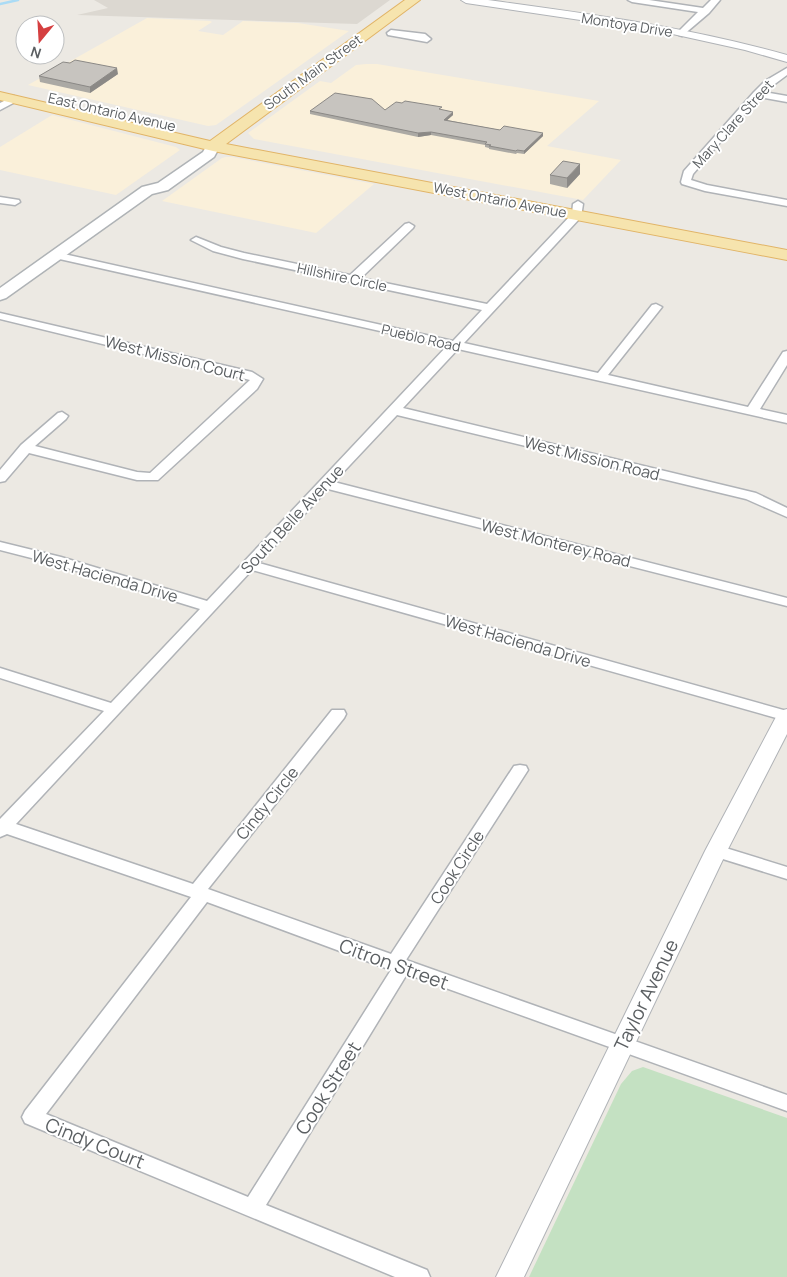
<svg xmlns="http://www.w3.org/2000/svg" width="787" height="1277" font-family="Manrope,sans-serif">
<rect width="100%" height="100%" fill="#ece9e3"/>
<g fill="#faf0da">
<path d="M147 18 210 21 212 22 198 31 223 35 243 21 298 23 349 31 216 125 208 126 28 85Z"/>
<path d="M366 64H377L599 101 547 146 621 160 583 200 254 139 248 133 320 81 331 83 356 65Z"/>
<path d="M52 115 176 147 180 150 116 195 0 170V147Z"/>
<path d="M226 157H232L374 184 316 233 162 201 222 158Z"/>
</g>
<path fill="#dcd8d1" d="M94 0H390L357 24 77 15 108 8Z"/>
<path fill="#c4e1c2" d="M643 1067 787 1118V1277H529L621 1084 632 1071Z"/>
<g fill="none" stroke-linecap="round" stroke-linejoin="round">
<path stroke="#aadbf5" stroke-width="2.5" d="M0 4 18 0"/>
<g stroke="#b0b3b7" stroke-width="3">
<g id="minor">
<path d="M628 0H649L703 8 711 0H720L709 13 682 36 679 35V31L698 12 632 2Z"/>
<path d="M391 30 425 34 431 39 427 42 388 35 387 33Z"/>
<path d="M787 68V75L764 92 787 96V102L759 97 693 174 691 180 707 185 787 200V206L705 191 682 184 681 182 684 171 754 92 765 81Z"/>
<path d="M14 96 19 99 17 101 0 110V103Z"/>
<path d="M0 197 19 200 20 202 15 205 0 203Z"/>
<path d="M578 201 583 204 581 217 464 343 598 373 652 305 656 304 662 307 608 375 748 407 783 352 787 351V365L760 409 787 415V423L458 349 403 408 756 493 787 508V517L746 499 397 415 334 482 787 598V606L328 489 259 563 787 711V721L252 570 16 824 193 884 332 710H344L346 714 344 718 208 889 391 954 514 766 520 765 526 766 528 770 406 960 787 1095V1111L407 974 266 1205 427 1270 430 1277H395L25 1123 22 1117 25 1111 191 897 7 834 0 837V819L104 711 0 678V668L111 703 200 609 51 563 0 550V542L61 557 207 601 447 346 55 258 50 255 51 253 55 252 453 341 482 310 243 259 213 251 191 240 196 237 221 247 244 253 350 275 405 224 409 223 414 226 413 228 361 278 487 304 572 214 573 204ZM207 902 391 970 248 1197 46 1114Z"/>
<path d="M0 313 252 372 263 379 257 389 158 480H137L29 453 5 481 0 482V470L21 445 58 413 62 412 68 416 66 419 35 446 137 472 150 473 250 380 0 319Z"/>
<path d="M716 845 787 867V879L710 855 707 851 710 847Z"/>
</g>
</g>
<g stroke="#b0b3b7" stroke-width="2">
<g id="tertiary">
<path d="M461 0H488C589 14 689 27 787 55V62L745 50 668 33 466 3Z"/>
<path d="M787 709V734L727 851 524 1277H496L705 851 777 715 780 711Z"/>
</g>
</g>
<g stroke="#afb3b6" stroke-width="3">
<path id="secondary" d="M213 142 220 146 214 157 168 190 152 194 6 298 0 300V288L142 187 158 183 203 152 208 143Z"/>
</g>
<g stroke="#e1b467" stroke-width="2">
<path id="primary" d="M405 0H420L226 144 787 250V260L213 151 0 100V92L210 141Z"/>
</g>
<use href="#minor" fill="#fff" fill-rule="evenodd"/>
<use href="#tertiary" fill="#fff" fill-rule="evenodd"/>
<use href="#secondary" fill="#fff" fill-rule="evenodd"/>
<use href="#primary" fill="#f6e4ae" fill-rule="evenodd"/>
</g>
<g fill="#aba9a4">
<path d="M118 74 90 93 40 82 39 76Z"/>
<path d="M385 110H441L453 115 447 120 500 130 543 136 524 154 517 153 516 154 489 149V148L485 147V145L431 135 418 137 310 114V111Z"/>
<path d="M580 174 567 188 550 184V175Z"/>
</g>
<g fill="#8b8986">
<path d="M117 68 118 74 90 93V87Z"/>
<path d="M453 112V115L444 123V120Z"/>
<path d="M431 132V135L418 137V133Z"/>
<path d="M543 133V136L524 154V151Z"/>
<path d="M580 164V174L567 188V178Z"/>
</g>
<g fill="#c7c4bf" stroke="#8b8986">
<path d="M75 60 117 68 90 87 39 76 63 62 70 63Z"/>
<path d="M335 93 372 99 385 110 396 102 402 103 405 101 442 107 439 109 453 112 444 120 500 130 504 126 543 133 524 151 517 150 516 151 489 146 491 145 485 144 487 142 431 132 418 133 310 111Z"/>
<path d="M563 161 580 164 567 178 550 175Z"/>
</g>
<g text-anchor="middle" stroke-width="4" stroke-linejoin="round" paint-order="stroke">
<g font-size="14" fill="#5b5f62" stroke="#fff">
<text transform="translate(627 25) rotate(9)" y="5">Montoya Drive</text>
<text transform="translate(313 72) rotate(-36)" y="5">South Main Street</text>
<text transform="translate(112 112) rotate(13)" y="5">East Ontario Avenue</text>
<text transform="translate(733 124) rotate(-48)" y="5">Mary Clare Street</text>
<text transform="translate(500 200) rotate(11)" y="5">West Ontario Avenue</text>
<text transform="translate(342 277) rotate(12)" y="5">Hillshire Circle</text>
<text transform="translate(421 338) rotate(13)" y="5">Pueblo Road</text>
</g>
<g font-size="16" fill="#5b5f62" stroke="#fff">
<text transform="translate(175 358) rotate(14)" y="6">West Mission Court</text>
<text transform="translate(592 458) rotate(14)" y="6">West Mission Road</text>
<text transform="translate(292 519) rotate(-47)" y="6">South Belle Avenue</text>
<text transform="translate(556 543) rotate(14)" y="6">West Monterey Road</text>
<text transform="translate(105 576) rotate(16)" y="6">West Hacienda Drive</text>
<text transform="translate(518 641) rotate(16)" y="6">West Hacienda Drive</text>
<text transform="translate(267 803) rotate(-51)" y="6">Cindy Circle</text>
<text transform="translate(457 867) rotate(-57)" y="6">Cook Circle</text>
</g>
<g font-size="19" fill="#5b5f62" stroke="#fff">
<text transform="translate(394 964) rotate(20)" y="7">Citron Street</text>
<text transform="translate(646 995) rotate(-64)" y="7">Taylor Avenue</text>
<text transform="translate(328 1088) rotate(-58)" y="7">Cook Street</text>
<text transform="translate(95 1143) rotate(22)" y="7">Cindy Court</text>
</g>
</g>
<g transform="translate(40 40) rotate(198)"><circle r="24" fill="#ffffff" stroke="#bdbfc0"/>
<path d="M0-4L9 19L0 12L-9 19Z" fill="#d53f40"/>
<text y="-8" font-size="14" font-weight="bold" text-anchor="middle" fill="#5b5f62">N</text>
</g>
</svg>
